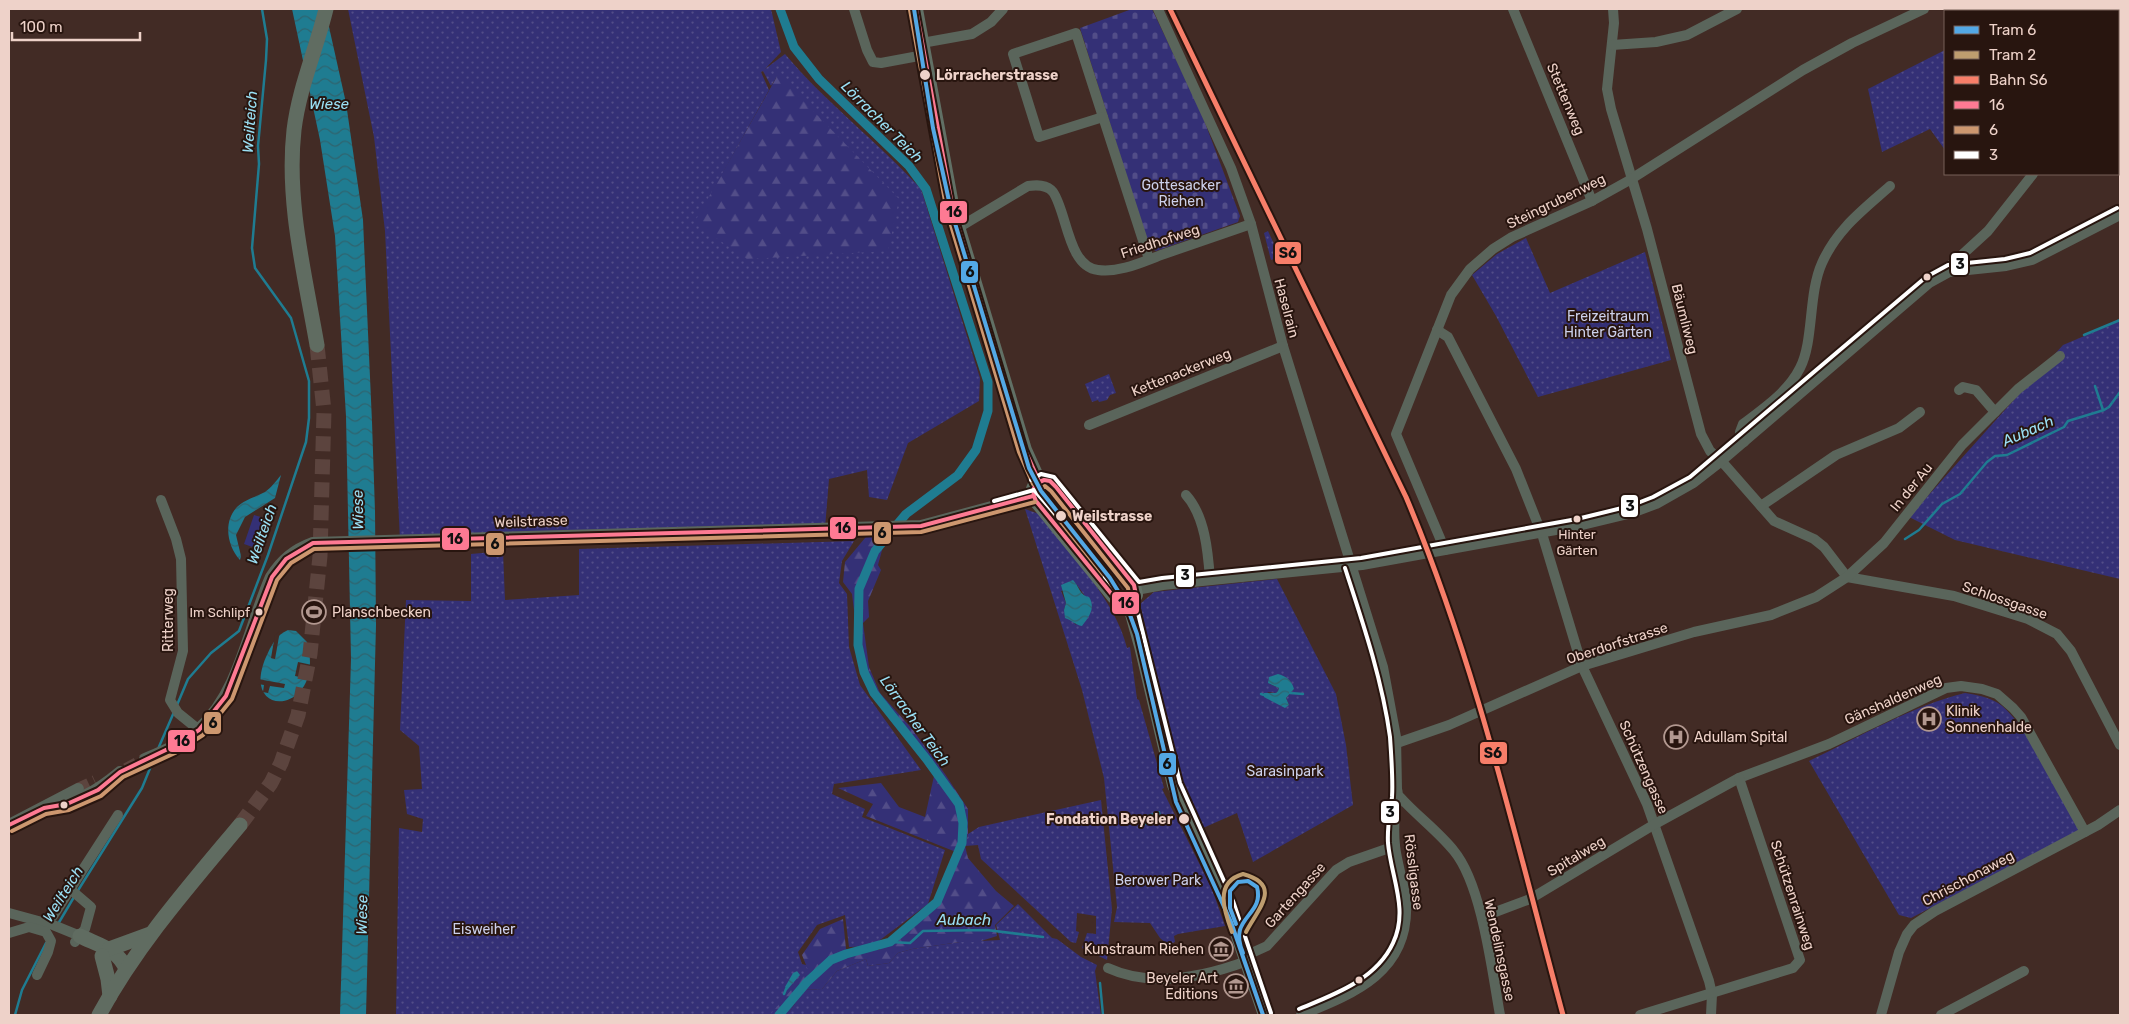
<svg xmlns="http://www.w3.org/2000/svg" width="2129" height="1024" font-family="Rubik,sans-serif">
<defs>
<pattern id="green-dots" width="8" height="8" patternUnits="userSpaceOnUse" patternTransform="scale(1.25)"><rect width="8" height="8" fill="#343076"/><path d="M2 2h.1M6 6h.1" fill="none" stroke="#524d88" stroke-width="1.8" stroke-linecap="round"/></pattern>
<pattern id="forest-firs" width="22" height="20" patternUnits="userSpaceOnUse" patternTransform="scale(1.25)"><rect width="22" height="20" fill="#343076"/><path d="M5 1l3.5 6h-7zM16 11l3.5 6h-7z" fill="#524d88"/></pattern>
<pattern id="cemetery-stones" width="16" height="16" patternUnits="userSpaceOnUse" patternTransform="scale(1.25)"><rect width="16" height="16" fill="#343076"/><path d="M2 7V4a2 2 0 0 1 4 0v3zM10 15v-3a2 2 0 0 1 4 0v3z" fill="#524d88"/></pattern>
<pattern id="water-waves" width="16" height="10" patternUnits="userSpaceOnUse" patternTransform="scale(1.25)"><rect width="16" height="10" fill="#1f7c91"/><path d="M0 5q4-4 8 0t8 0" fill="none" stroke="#2f646f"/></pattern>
</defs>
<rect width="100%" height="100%" fill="#422b25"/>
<g fill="url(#green-dots)" fill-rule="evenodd">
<path d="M348 9H771L781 52 765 69 785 54C826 103 878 142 921 189L980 378 979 401 908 443 887 500 869 497 867 470 829 479 825 528 400 540 385 231 374 137ZM763 71 771 86 778 75 695 223 769 90 761 72Z"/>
<path d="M2029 9H2120V56L2118 57V11H2024Z"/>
<path d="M1945 50V150L1930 129 1882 152 1868 89Z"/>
<path d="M1268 231 1280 257 1271 260 1264 233Z"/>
<path d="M1526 238 1550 293 1645 252 1671 360 1538 397 1496 316 1472 275 1497 254Z"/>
<path d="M2120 321V579L1955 540 1909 517 2063 345Z"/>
<path d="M1109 374 1116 393 1110 395 1107 400 1099 402 1098 400 1092 402 1085 384Z"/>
<path d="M1025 509 1039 514C1069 552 1116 601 1127 648L1130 647 1137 699 1139 700 1164 788 1162 789 1212 889 1225 926 1178 934 1174 936 1175 942 1168 945 1160 938 1150 923 1114 922 1117 907 1104 778 1082 690ZM1077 585 1085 596 1076 625 1064 610 1066 603 1061 591Z"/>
<path d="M854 541 842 561 839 583 847 594 849 647 860 685 921 770 834 784 832 794 865 809 862 817 945 850 928 904 872 946 849 947 845 915 817 925 798 952 802 964 830 971 800 992 788 1015 803 990 822 989 837 971 866 959 868 966 889 963 898 953 912 949 960 942 1000 940 996 925 1018 904 1052 938 1057 939 1081 957 1097 965 1095 971 1101 1015H396L399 828 422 832 423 819 407 814 404 790 422 789 419 746 400 730 406 600 471 601V554L503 551 505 600 579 595V549Z"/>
<path d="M1277 579 1336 694 1346 745 1353 805 1253 862 1237 813 1203 828 1195 815 1178 769 1140 604 1154 592ZM1268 683 1294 689 1286 698 1289 705 1267 692 1276 693 1278 691 1279 688Z"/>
<path d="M1965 693C1977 695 1988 697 1998 703 2025 720 2063 800 2080 830L1911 918 1899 915 1809 761C1857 738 1914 705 1965 693Z"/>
<path d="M1101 800 1112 909 1107 960 1082 948 1087 933 1096 934V916L1077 913 1076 931 1079 932 1076 943 1071 942 981 859 978 845 965 846 968 834 979 827Z"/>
</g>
<g fill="url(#forest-firs)">
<path d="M778 75 899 199 888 251 747 259 694 223Z"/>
<path d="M870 532 884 543 878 565 881 570 868 601 869 617 863 623 869 667 880 693 912 729 945 774 968 809V834L965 846 968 858 996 891 1014 906 995 925 997 936 978 942H960L912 949 898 953 889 963 868 966 866 959 837 971 822 989 803 990 788 1015H770L808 970 802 955 820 929 843 919 846 949 879 950 903 933 939 903 956 852 866 816 873 804 838 788 881 783 899 807 925 817 934 776 866 685 861 668 852 594 843 582 845 562Z"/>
</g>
<path fill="url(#cemetery-stones)" d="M1132 9H1152L1201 112 1240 216 1238 222 1156 251 1149 247 1080 28Z"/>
<path fill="#343076" d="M254 515 271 520 261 550 244 544Z"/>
<g fill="url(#water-waves)">
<path d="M292 9H325L346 103 363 220 372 422 375 511 376 625 366 1015H340L351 659 346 416 335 236 320 140Z"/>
<path d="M281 475 275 498 245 517 236 535 241 556 240 560C227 546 223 522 237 507 245 499 256 497 265 492 271 488 276 481 281 475Z"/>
<path d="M1073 580C1079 586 1080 596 1089 597 1096 608 1089 617 1082 626 1075 625 1072 620 1065 618L1064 610 1066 603 1061 585Z"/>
<path d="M313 602 319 606V619L317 623H312L309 617V606Z"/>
<path d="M288 630 296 631 307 642C327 714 238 722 266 657 271 646 276 635 288 630Z"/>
<path d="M1278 674C1287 677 1291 679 1294 689L1286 698 1289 705 1285 708 1264 697V693H1276L1278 691 1279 688 1268 683 1269 677Z"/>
<path d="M1160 811 1162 820 1143 826 1142 822 1133 825 1126 821Z"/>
<path d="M797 971 800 975 787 990 785 987 793 973Z"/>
</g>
<g fill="#422b25">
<path d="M280 631 275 659 271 658 275 635Z"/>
<path d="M298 662 312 665 309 679 295 676Z"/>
<path d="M258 679 285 684 284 688 270 686 268 693 263 692 264 685 258 684Z"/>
</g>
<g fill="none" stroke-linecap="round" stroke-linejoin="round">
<g stroke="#1f7c91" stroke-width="2.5">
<path d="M2084 335 2120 320"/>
<path d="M2095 386 2103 410"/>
<path d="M1905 539 1919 530 1942 504 1960 494 1987 462 1995 456 2007 455 2064 427 2068 421 2104 410 2109 407 2120 392"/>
<path d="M1290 693 1303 694"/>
<path d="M1261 694 1264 695"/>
<path d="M177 705 188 679 211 653 239 631 268 555 306 442 309 418V381L291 318 255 268 252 248 259 164 258 146 266 60 267 39 262 9"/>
<path d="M158 749 174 712"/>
<path d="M77 892 142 788 153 761"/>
<path d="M58 924 74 897"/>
<path d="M890 942 910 943 923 931 987 930 1043 937"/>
<path d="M1100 983 1103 1015"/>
<path d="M784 994 786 989"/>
<path d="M15 1015 22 990 46 943"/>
</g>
<path stroke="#1f7c91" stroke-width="9" d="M779 1015 807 982 831 960 846 954 890 942 937 902 962 843 963 823 959 804 928 761 874 693 864 672 858 645 859 589 875 551 906 514 958 475 976 450 988 411V382L926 189 909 166 819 79 794 47 780 9"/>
<g stroke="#5c443e" stroke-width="12" stroke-dasharray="12 6" stroke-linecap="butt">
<path d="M126 769 145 759"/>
<path d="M78 789 95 781"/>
</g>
<path stroke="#5c443e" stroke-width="15" stroke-dasharray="15 8" stroke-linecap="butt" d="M240 825 271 783 281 763 298 715 310 654 320 556 324 411 317 345"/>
<g stroke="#5a655b" stroke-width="10">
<path d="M854 9 867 50 873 62 881 63 924 55"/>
<path d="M1158 9 1231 168 1251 224 1283 346 1383 667 1396 737 1397 789C1400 799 1395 805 1395 815 1394 825 1394 836 1395 846 1397 864 1404 883 1406 902 1410 971 1356 993 1301 1015"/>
<path d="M1513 9 1592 201"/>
<path d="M1613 9 1614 23 1607 89 1611 109 1647 229 1701 434 1710 451 1725 465 1774 521 1814 539 1824 547 1847 577"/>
<path d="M1076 33 1103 117 1039 137 1013 54Z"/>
<path d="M922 43 972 34 991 22 1003 9"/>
<path d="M1612 45 1656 42 1687 35 1737 9"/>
<path d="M2118 59 2120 57"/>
<path d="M1103 117 1149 259"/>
<path d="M2118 117 2120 115"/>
<path d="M958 228 1028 186C1036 185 1047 184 1053 192 1067 212 1068 267 1098 270 1121 273 1144 261 1164 254 1193 244 1222 234 1251 224"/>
<path d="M1949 271 1952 264 1988 231 2033 174"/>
<path d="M1437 330 1448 337 1516 469 1543 537 1582 666 1647 804 1709 981 1712 994 1711 1015"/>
<path d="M1959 390 1963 387 1976 390 1995 412"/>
<path d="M1089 425 1283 346"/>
<path d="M1744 442 1740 432 1743 424C1764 408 1788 392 1800 368 1814 341 1808 294 1822 263 1837 229 1863 210 1890 186"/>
<path d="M1186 495C1205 516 1208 552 1210 579"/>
<path d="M161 500 176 539 181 559 183 651 170 700 178 713 199 730"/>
<path d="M1761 506 1836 455 1899 428 1920 412"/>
<path d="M1445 550 1396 434 1451 295 1470 269 1493 249 1512 237 1592 201 1628 181 1803 70 1852 43 1924 9"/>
<path d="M1847 577 1954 596 2028 619 2057 634 2071 651 2120 745"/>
<path d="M1397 743 1449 725 1582 666 1694 632 1771 615 1816 597 1847 577 1884 543 1962 445 2018 389 2060 356"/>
<path d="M1400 797C1417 816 1438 831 1454 851 1482 885 1492 971 1500 1015"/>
<path d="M70 889 91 907 85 929 75 942"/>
<path d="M9 913 53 925 80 936"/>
<path d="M53 916 118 815"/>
<path d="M1482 917 1530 899 1655 824 1739 778 1829 744 1946 688 1961 686 1982 689 1997 694 2013 708 2021 717 2085 832"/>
<path d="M9 933 29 927 46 932 51 941 48 952 37 975"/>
<path d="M1245 956 1267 946 1336 870 1349 862 1395 846"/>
<path d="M1108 968C1151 988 1204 977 1247 961"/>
<path d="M1640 1015 1793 968 1800 960 1739 778"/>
<path d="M1881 1015 1899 952 1907 934 1914 925 1935 911 2098 825 2120 810"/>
<path d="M1941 1015 2024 971"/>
</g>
<g stroke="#5a655b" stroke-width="12">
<path d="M1136 589 1163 584 1362 564 1578 525 1632 512 1656 503 1693 482 1720 461 1929 282 1949 271 2006 265 2032 259 2120 214"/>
<path d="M145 759C164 751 184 743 199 729 240 692 249 626 271 577 282 560 294 550 313 543L921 526 1033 496"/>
<path d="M44 808C75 804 96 792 120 772"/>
<path d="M9 825 78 789"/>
</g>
<g stroke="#617065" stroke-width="14">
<path d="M916 9 953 210 1025 450 1039 481"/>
<path d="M1044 480 1050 481 1056 487 1134 585 1136 595 1131 602 1123 604 1114 597 1036 501C1030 492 1032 483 1044 480Z"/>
<path d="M1129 603 1141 646 1174 785 1227 904 1265 1015"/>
</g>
<g stroke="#606c61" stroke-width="15">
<path d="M317 345C305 275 286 202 294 130 299 88 316 50 326 9"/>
<path d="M80 936C98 945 118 949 126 969"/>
<path d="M109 949 150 934"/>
<path d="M102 956 108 979 110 996"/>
<path d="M99 1015C137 945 189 886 240 825"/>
</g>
<g stroke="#28150f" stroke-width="8">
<g id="bus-1">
<path d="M916 9 953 210 1025 450 1039 481"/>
<path d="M1044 480 1050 481 1056 487 1134 585 1136 595 1131 602 1123 604 1114 597 1036 501C1031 491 1033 484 1044 480Z"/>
<path d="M9 825 44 808 67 804 98 790 120 772 172 747 199 730 226 696 272 577 286 559 313 543 921 526 1033 496"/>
</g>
</g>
<g stroke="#28150f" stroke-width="8">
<g id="bus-2">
<path d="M910 10 947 212 1019 452 1033 484"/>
<path d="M1045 486 1051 491 1128 588 1129 594 1127 596 1124 597 1118 593 1041 497 1039 490Z"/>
<path d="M12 831 46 814 69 810 101 796 123 777 175 753 203 735 232 699 277 580 291 563 314 549 921 532 1035 502"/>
</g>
</g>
<g stroke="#28150f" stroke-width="8">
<g id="bus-3">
<path d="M1031 480 1041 474 1054 477 1139 582 1162 578 1361 558 1577 519 1630 506 1653 497 1690 477 1926 277 1948 265 2005 259 2030 253 2117 208"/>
<path d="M994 501 1034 490 1057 516"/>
<path d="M1105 577 1122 596 1131 597 1135 601 1180 783 1233 901 1271 1013"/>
<path d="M1299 1009C1333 995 1376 980 1393 943 1409 910 1391 877 1388 843 1387 827 1390 813 1392 797 1393 783 1391 751 1390 737 1382 679 1363 623 1345 568"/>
</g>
</g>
<use href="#bus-1" stroke="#fe7a93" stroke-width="4"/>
<use href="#bus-2" stroke="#cd976f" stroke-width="4"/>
<use href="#bus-3" stroke="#fff" stroke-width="4"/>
<g stroke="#28150f" stroke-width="9">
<path id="rail-1" d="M1170 9 1406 497C1476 663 1516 841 1563 1015"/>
</g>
<use href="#rail-1" stroke="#f77e69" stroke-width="5"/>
<g stroke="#28150f" stroke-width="8">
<g id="tram-1">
<path d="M914 9 933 128 951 210 1029 468 1041 491 1110 578 1126 604 1137 634 1176 802 1231 922 1263 1015"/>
<path d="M1236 924 1230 908V891L1238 882 1248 881 1257 887C1265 916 1227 917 1243 953"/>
</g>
</g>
<g stroke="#28150f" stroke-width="8">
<path id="tram-2" d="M1232 932C1224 911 1214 882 1243 874 1284 885 1257 910 1246 932"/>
</g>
<use href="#tram-1" stroke="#53a8e5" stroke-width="4"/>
<use href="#tram-2" stroke="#be9d6f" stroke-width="4"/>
</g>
<defs>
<g id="stadium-ring" transform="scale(1.25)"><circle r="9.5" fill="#28150f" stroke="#b29890" stroke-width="1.5"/><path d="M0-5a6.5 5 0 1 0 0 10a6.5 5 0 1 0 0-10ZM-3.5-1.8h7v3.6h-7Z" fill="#b29890"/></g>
<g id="hospital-ring" transform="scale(1.25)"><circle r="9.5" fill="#28150f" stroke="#b29890" stroke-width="1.5"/><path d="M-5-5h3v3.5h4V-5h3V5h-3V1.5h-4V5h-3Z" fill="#b29890"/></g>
<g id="museum-ring" transform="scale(1.25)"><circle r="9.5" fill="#28150f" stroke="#b29890" stroke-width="1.5"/><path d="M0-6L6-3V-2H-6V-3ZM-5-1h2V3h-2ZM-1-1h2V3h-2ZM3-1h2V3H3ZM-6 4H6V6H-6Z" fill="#b29890"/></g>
</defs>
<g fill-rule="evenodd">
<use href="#stadium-ring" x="314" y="612"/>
<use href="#hospital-ring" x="1929" y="719"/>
<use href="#hospital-ring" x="1676" y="737"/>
<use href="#museum-ring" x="1221" y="949"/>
<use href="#museum-ring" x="1236" y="986"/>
</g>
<g fill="#eed2c9" stroke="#28150f" stroke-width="2">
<circle cx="925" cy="75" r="6"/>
<circle cx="1927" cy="277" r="4.5"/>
<circle cx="1061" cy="516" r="6"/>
<circle cx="1577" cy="519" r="4.5"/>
<circle cx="259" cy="612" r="4.5"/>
<circle cx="64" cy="805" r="4.5"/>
<circle cx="1184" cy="819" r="6"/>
<circle cx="1359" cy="980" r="4.5"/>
</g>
<g text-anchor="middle" stroke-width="4" stroke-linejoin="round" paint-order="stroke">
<g font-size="13" fill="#eed2c9" stroke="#28150f">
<text x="1577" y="539">Hinter<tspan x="1577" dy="16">Gärten</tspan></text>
<text x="250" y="617" text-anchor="end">Im Schlipf</text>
</g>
<g font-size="14" font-weight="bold" fill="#eed2c9" stroke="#28150f" text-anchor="start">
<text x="936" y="80">Lörracherstrasse</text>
<text x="1072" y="521">Weilstrasse</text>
<text x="1173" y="824" text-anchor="end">Fondation Beyeler</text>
</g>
<g font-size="14" fill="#eed2c9" stroke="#28150f">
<text transform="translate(1566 99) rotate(67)" y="5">Stettenweg</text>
<text transform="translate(1556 201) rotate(-26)" y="5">Steingrubenweg</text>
<text transform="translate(1160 241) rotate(-18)" y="5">Friedhofweg</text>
<text transform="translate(1287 308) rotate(75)" y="5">Haselrain</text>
<text transform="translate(1685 319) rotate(76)" y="5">Bäumliweg</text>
<text transform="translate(1181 372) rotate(-22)" y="5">Kettenackerweg</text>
<text transform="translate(1911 487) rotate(-51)" y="5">In der Au</text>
<text transform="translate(531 521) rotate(-2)" y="5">Weilstrasse</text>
<text transform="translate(2005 600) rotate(19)" y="5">Schlossgasse</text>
<text transform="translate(168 620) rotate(-90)" y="5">Ritterweg</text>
<text transform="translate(1617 643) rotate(-18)" y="5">Oberdorfstrasse</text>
<text transform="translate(1893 699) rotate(-24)" y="5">Gänshaldenweg</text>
<text transform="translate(1644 767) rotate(66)" y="5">Schützengasse</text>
<text transform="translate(1576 856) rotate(-31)" y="5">Spitalweg</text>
<text transform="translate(1414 872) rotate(83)" y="5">Rössligasse</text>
<text transform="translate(1968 878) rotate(-28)" y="5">Chrischonaweg</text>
<text transform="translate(1295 895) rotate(-48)" y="5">Gartengasse</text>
<text transform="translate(1793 895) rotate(72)" y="5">Schützenrainweg</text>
<text transform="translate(1500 950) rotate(78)" y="5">Wendelinsgasse</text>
</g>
<g font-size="14" fill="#ccd0eb" stroke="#28150f">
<text x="1181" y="190">Gottesacker<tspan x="1181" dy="16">Riehen</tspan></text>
<text x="1608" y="321">Freizeitraum<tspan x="1608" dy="16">Hinter Gärten</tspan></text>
<text x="1285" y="776">Sarasinpark</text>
<text x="1158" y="885">Berower Park</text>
<text x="484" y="934">Eisweiher</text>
</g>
<g font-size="14" fill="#eed2c9" stroke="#28150f" text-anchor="start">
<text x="332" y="617">Planschbecken</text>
<text x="1946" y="716">Klinik<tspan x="1946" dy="16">Sonnenhalde</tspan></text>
<text x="1694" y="742">Adullam Spital</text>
<text x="1204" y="954" text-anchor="end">Kunstraum Riehen</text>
<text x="1218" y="983" text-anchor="end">Beyeler Art<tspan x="1218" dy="16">Editions</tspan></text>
</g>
<g font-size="15" font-style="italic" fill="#9ae0f5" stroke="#28150f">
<text x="329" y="109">Wiese</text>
<text transform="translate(250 122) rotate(-86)" y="5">Weilteich</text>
<text transform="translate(882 122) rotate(45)" y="5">Lörracher Teich</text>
<text transform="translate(2028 431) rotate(-24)" y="5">Aubach</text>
<text transform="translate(358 510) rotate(-91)" y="5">Wiese</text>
<text transform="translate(262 534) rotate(-71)" y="5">Weilteich</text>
<text transform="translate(915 721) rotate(54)" y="5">Lörracher Teich</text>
<text transform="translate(63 894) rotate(-58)" y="5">Weilteich</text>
<text transform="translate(362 915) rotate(-89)" y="5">Wiese</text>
<text x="964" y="925">Aubach</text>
</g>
</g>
<g stroke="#28150f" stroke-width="2">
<rect x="939" y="200" width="29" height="24" rx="5" fill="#fe7a93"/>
<rect x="1274" y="241" width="28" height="24" rx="5" fill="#f77e69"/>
<rect x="1950" y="252" width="19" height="24" rx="5" fill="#fff"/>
<rect x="960" y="260" width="19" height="24" rx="5" fill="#53a8e5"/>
<rect x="1620" y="494" width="19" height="24" rx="5" fill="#fff"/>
<rect x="829" y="516" width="28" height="24" rx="5" fill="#fe7a93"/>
<rect x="873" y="521" width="19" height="24" rx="5" fill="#cd976f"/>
<rect x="441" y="527" width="29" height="24" rx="5" fill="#fe7a93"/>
<rect x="485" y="532" width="20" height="24" rx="5" fill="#cd976f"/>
<rect x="1175" y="564" width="20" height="24" rx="5" fill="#fff"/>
<rect x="1111" y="591" width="29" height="24" rx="5" fill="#fe7a93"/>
<rect x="203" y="711" width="19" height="24" rx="5" fill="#cd976f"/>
<rect x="167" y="729" width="29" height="24" rx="5" fill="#fe7a93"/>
<rect x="1479" y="741" width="29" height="24" rx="5" fill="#f77e69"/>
<rect x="1158" y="752" width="19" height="24" rx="5" fill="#53a8e5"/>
<rect x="1380" y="800" width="20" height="24" rx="5" fill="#fff"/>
</g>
<g font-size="14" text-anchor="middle" font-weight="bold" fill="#111">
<text x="954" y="217">16</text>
<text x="1288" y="258">S6</text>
<text x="1960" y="269">3</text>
<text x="970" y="277">6</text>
<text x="1630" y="511">3</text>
<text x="843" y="533">16</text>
<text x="882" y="538">6</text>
<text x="455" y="544">16</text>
<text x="495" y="549">6</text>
<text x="1185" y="580">3</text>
<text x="1126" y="608">16</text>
<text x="213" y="728">6</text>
<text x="182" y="746">16</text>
<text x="1493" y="758">S6</text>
<text x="1167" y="769">6</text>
<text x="1390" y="817">3</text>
</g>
<rect width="2129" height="1024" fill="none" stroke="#eed2c9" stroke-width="20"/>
<rect x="1944" y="10" width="175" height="165" fill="#28150f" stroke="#776159"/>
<rect x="1954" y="26" width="25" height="8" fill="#53a8e5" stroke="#776159"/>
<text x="1989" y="35" font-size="15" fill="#eed2c9">Tram 6</text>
<rect x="1954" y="51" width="25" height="8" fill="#be9d6f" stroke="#776159"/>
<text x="1989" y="60" font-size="15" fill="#eed2c9">Tram 2</text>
<rect x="1954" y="76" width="25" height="8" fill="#f77e69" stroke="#776159"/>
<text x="1989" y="85" font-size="15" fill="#eed2c9">Bahn S6</text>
<rect x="1954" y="101" width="25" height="8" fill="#fe7a93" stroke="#776159"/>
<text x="1989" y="110" font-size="15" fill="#eed2c9">16</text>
<rect x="1954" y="126" width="25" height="8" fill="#cd976f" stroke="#776159"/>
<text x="1989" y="135" font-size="15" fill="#eed2c9">6</text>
<rect x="1954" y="151" width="25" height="8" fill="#ffffff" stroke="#776159"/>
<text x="1989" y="160" font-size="15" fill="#eed2c9">3</text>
<path d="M12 32v8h128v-8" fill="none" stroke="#eed2c9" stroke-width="2.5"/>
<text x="20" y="32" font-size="15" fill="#eed2c9" stroke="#28150f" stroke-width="4" paint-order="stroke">100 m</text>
</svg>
